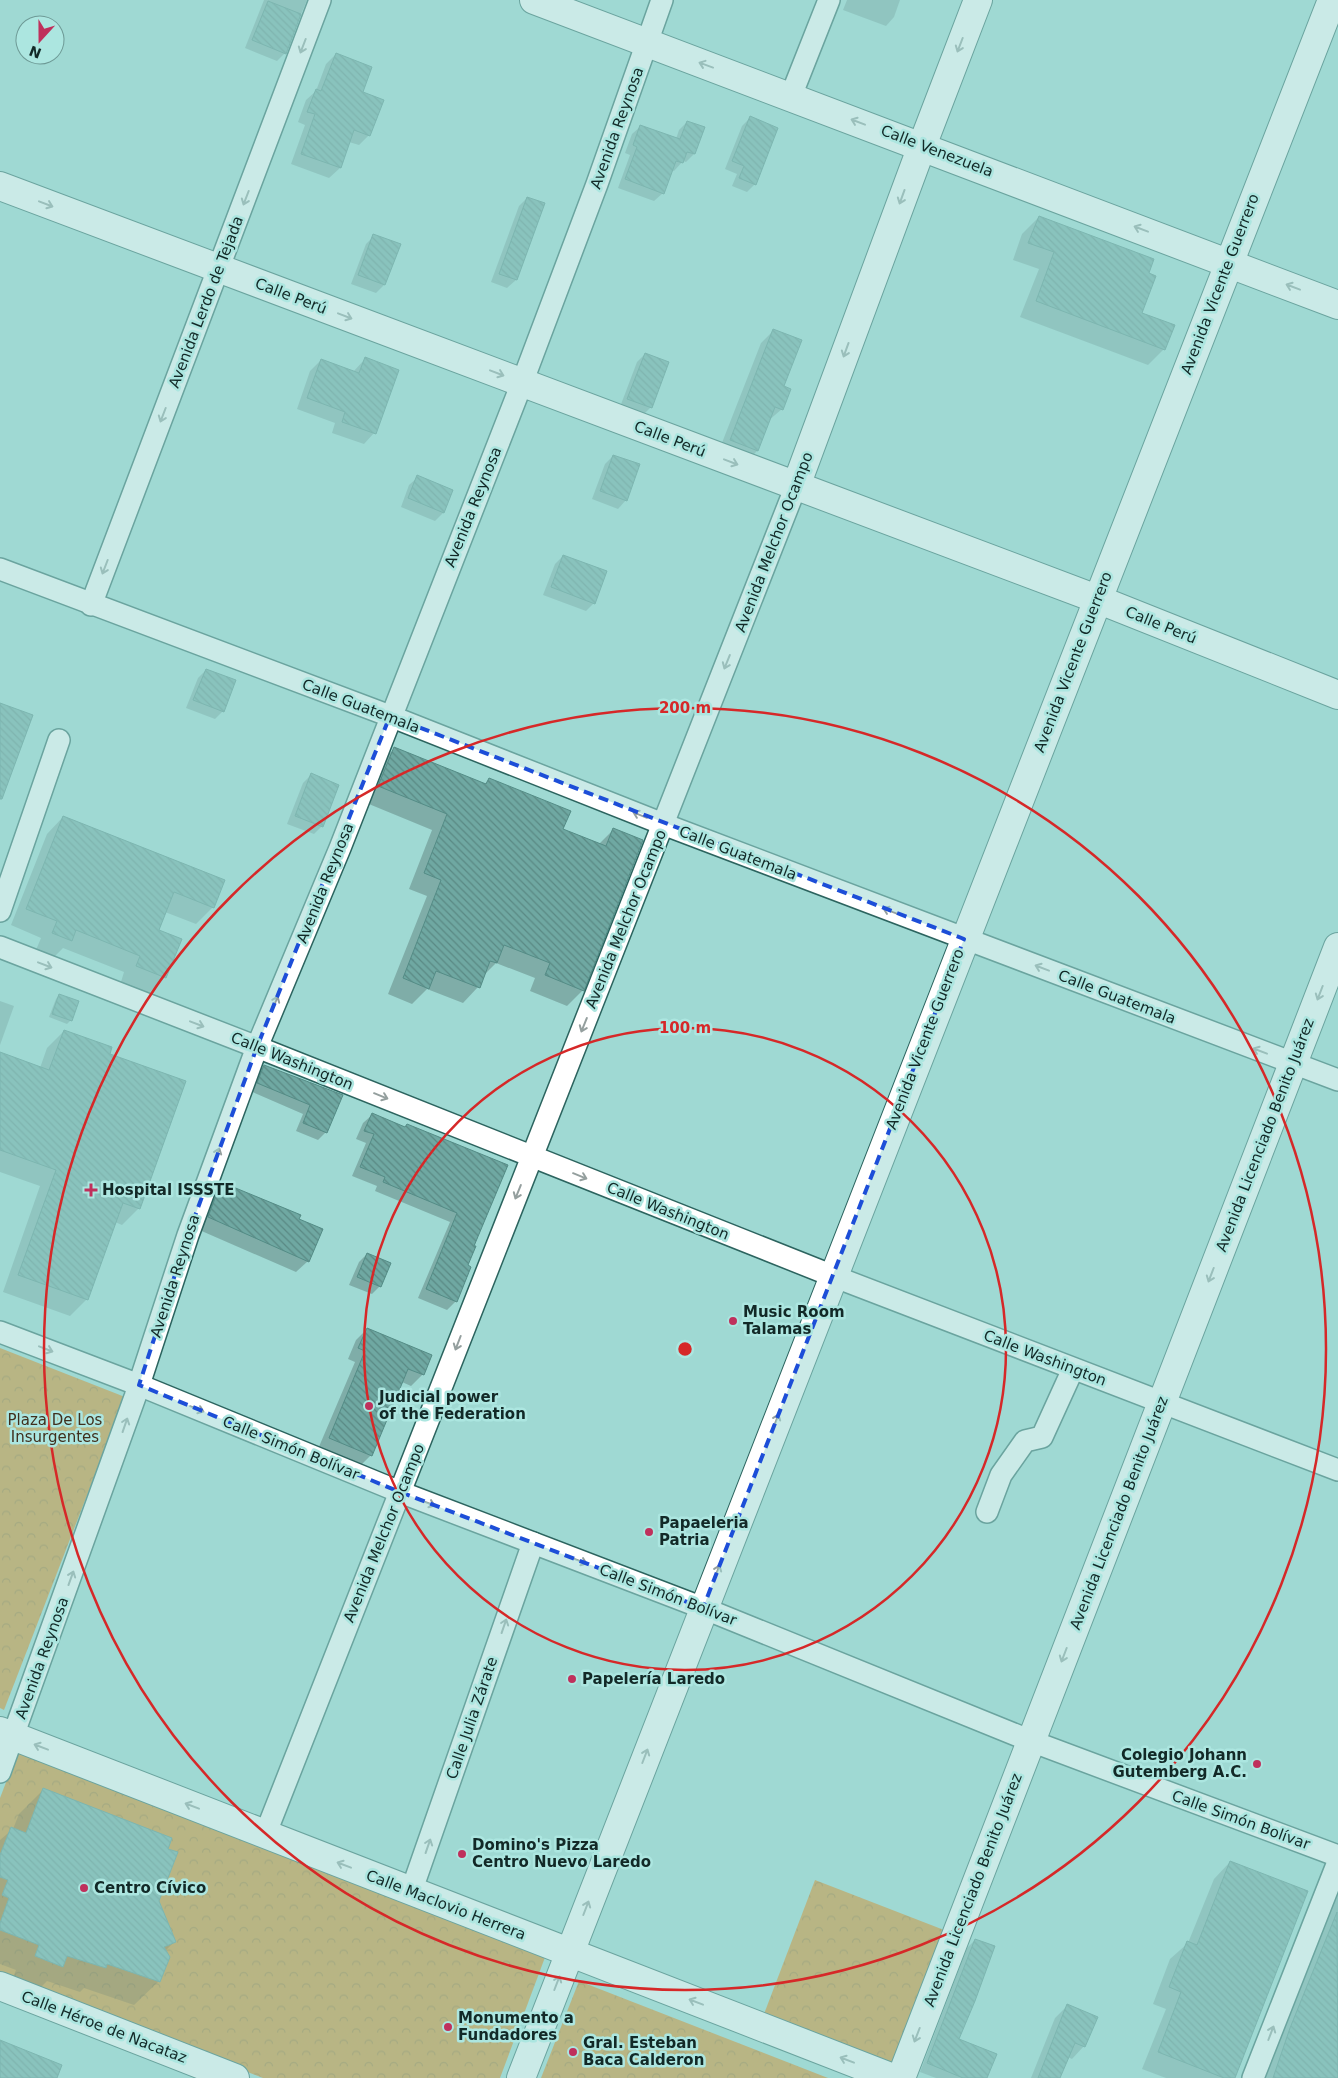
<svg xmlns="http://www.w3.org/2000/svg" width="1338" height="2078" font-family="'DejaVu Sans',sans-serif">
<defs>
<pattern id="park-crowns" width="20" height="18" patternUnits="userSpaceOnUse" patternTransform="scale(1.25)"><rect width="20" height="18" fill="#d78a25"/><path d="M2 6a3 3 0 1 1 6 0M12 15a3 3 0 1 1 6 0" fill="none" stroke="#ad7120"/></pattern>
<pattern id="building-back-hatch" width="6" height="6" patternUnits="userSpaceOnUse" patternTransform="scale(1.25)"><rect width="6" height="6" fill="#6fa8a2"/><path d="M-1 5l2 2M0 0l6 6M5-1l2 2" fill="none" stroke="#5a8984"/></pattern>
</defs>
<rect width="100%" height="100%" fill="#9fd9d3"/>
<g fill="url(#park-crowns)">
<path d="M0 1348 125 1397 4 1710 0 1708Z"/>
<path d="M18 1751 547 1952 500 2078H263L0 1978V1798Z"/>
<path d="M815 1880 944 1930 893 2063 764 2014Z"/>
<path d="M579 1981 828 2078H541Z"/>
</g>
<g fill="#0003">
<path d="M264 0H307L285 53 277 61 245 48Z"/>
<path d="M847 0H900L894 17 886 26 843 10Z"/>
<path d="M336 54 361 93 369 135 359 145 349 142 340 168 329 178 291 164 305 125 298 122 306 100 316 91 326 64Z"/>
<path d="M750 118 755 184 747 192 732 186 737 174 725 169 742 126Z"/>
<path d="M687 122 694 154 686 162 683 161 674 171 671 170 663 193 654 201 618 188 630 155 625 153 632 134 641 126 676 139 679 130Z"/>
<path d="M527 198 516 280 507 288 491 282 519 206Z"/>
<path d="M1039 217 1147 274 1141 314 1164 349 1148 365 1020 317 1039 269 1013 260 1022 234Z"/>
<path d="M374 236 384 285 376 293 351 284 366 244Z"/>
<path d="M774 330 782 387V409L768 421 757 451 745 463 718 453 761 343Z"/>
<path d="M645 354 651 407 643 415 620 407 637 362Z"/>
<path d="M365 359 374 433 364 444 332 433 335 423 297 409 310 371 321 360 353 372Z"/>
<path d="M613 456 626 500 618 509 592 499 605 464Z"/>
<path d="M418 477 452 491 443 513 435 521 401 507 409 485Z"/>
<path d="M563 556 594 603 586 611 543 595 555 564Z"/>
<path d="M206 670 223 711 215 719 186 708 198 678Z"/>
<path d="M394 749 484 785 489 779 562 830 599 844 613 830 583 990 567 1006 530 991 535 978 496 963 483 976 478 987 463 1003 427 989 412 1004 388 994 427 896 409 889 432 830 364 802 379 764Z"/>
<path d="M311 775 322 826 314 834 287 824 303 783Z"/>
<path d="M63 817 213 907 196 924 165 912 158 931 165 977 149 993 121 982 124 972 63 948 54 957 36 950 41 938 11 925 47 834Z"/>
<path d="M59 995 71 1020 67 1024 49 1017 56 999Z"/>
<path d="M0 1001 14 1006 0 1045Z"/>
<path d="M64 1031 108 1055 139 1208 122 1225 115 1222 87 1299 70 1316 3 1292 40 1186 0 1172V1054L40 1068 47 1048Z"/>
<path d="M264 1066 318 1088 326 1132 318 1140 296 1131 303 1114 250 1091 256 1074Z"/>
<path d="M372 1115 506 1165 472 1246 456 1301 447 1310 418 1298 450 1222 375 1191 377 1186 352 1176 366 1143 356 1139 363 1123Z"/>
<path d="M221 1183 308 1261 296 1272 197 1229 210 1195Z"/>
<path d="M367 1254 380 1286 372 1294 349 1285 359 1262Z"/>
<path d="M367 1329 431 1355 423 1374 411 1386 402 1382 371 1455 360 1466 318 1449 355 1362 348 1359 356 1340Z"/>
<path d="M43 1790 158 1901 174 1942 165 1951 159 1981 134 2005 84 1988 80 1992 47 1981 38 1990 12 1980 16 1970 0 1964V1840L13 1829 19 1814Z"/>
<path d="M1230 1862 1234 2078H1166L1142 2069 1166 2009 1153 2004 1170 1959 1188 1943 1214 1879Z"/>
<path d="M1338 1894V2078H1265L1335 1897Z"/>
<path d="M975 1940 957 2040 986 2078H936L920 2072 967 1948Z"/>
<path d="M1067 2006 1084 2046 1072 2059 1068 2057 1059 2078H1031L1055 2018Z"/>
</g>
<g fill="url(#building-back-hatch)" stroke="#548c86">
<path d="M268 1 301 14 286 54 252 40Z"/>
<path d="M336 53 372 67 363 92 384 100 370 136 354 130 341 168 301 154 315 114 307 112 316 89 321 91Z"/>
<path d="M750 116 778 128 756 185 739 178 744 166 732 161Z"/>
<path d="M687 121 705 127 695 154 687 152 683 163 676 161 664 194 625 179 637 147 633 145 640 125 680 139Z"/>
<path d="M527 197 545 203 517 280 499 274Z"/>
<path d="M1039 216 1154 259 1149 273 1156 276 1142 313 1175 325 1165 350 1036 301 1054 252 1028 243Z"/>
<path d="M373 234 401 244 385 285 358 275Z"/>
<path d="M773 329 802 340 784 386 791 389 783 410 775 407 758 451 730 440Z"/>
<path d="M645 353 669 362 652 408 627 399Z"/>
<path d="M365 357 399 370 376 434 342 422 345 412 307 398 321 359 359 373Z"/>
<path d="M613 455 640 464 627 501 600 491Z"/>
<path d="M417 475 453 490 444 513 408 498Z"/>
<path d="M563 555 607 571 595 604 551 587Z"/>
<path d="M206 669 236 680 224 712 193 700Z"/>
<path d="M0 703 33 715 2 799H0Z"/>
<path d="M394 747 486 784 489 778 571 811 563 829 606 846 613 828 643 840 584 991 545 975 550 963 504 945 497 963 490 961 480 988 436 971 429 989 403 978 441 880 424 873 447 814 378 786Z"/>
<path d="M311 773 339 785 323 827 295 816Z"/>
<path d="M63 816 225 880 214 908 174 892 159 930 182 939 166 978 136 966 140 956 76 930 72 941 52 933 57 921 26 909Z"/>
<path d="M59 994 79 1001 72 1021 52 1014Z"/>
<path d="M64 1030 112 1047 110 1054 186 1081 140 1209 123 1203 88 1300 18 1275 56 1170 0 1150V1052L49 1070Z"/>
<path d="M264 1065 343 1095 327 1133 303 1123 310 1105 257 1083Z"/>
<path d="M372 1113 405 1127 407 1124 508 1165 474 1246H476L468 1265 471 1267 457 1302 426 1289 457 1213 383 1182 385 1177 360 1167 374 1134 364 1131Z"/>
<path d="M221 1182 301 1215 299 1219 323 1229 309 1262 208 1217Z"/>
<path d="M367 1253 391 1263 381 1287 357 1277Z"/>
<path d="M367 1328 432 1355 424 1375 408 1369 372 1456 329 1438 365 1351 358 1348Z"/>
<path d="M43 1788 172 1838 168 1849 178 1852 159 1901 176 1942 164 1947 170 1957 160 1982 107 1964 106 1968 67 1956 63 1967 35 1956 39 1945 0 1930V1923L9 1898 2 1895 8 1880 0 1877V1855L11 1827 26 1833Z"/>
<path d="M1230 1861 1308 1891 1235 2078H1224L1158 2052 1181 1992 1169 1987 1187 1941 1197 1945Z"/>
<path d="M1337 1912 1338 2078H1273L1290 2028Z"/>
<path d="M975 1939 995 1946 975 2001 959 2039 997 2054 987 2078H963L927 2063Z"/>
<path d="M1067 2004 1098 2017 1085 2047 1075 2043 1060 2078H1038Z"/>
<path d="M0 2040 62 2065 57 2078H0Z"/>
</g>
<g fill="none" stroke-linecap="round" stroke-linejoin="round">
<g stroke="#2c645f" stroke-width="24">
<g id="street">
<path d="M791 96 829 0"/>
<path d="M0 569 390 716 663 824 1338 1080"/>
<path d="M91 605 320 0"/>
<path d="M0 911 59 740"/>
<path d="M0 947 257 1047 833 1276 1338 1470"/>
<path d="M0 1332 139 1385 400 1492 703 1608 1031 1741 1338 1856"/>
<path d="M987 1512 1001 1475 1025 1441 1042 1437 1073 1369"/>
<path d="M0 1772 135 1397 188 1235 257 1047 340 848 522 383 597 184 662 0"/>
<path d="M265 1835 796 486"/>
<path d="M411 1892 533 1543"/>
<path d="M1253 2078 1338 1862"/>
</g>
</g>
<g stroke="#2c645f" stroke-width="30">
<g id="secondary">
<path d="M534 0 1338 305"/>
<path d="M0 186 1097 599 1338 695"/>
<path d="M796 486 922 146 978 0"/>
<path d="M0 1731 893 2078"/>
<path d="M0 1986 235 2078"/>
<path d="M521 2078 1332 0"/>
<path d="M901 2078 1338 947"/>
</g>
</g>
<use href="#street" stroke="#fff" stroke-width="21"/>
<use href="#secondary" stroke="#fff" stroke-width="28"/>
</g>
<defs><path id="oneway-shaft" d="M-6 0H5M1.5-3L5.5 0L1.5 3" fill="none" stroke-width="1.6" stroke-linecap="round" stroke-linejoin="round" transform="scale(1.25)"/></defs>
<g stroke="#949f9e">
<use href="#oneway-shaft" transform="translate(960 45) rotate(111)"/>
<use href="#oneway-shaft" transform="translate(303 46) rotate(111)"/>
<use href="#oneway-shaft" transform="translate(706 65) rotate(-160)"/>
<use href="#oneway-shaft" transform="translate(858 122) rotate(-159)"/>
<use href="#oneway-shaft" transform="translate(902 197) rotate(110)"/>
<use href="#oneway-shaft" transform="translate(246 198) rotate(111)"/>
<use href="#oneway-shaft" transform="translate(46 204) rotate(21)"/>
<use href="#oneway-shaft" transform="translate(1141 229) rotate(-159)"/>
<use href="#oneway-shaft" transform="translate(1293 287) rotate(-159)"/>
<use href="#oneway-shaft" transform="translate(345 316) rotate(21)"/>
<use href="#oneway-shaft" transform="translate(846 350) rotate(110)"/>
<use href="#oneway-shaft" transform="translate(497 373) rotate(21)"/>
<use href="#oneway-shaft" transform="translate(163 415) rotate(111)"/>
<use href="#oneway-shaft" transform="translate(731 462) rotate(21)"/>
<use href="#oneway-shaft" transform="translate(105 567) rotate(111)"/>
<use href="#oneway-shaft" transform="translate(727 662) rotate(112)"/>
<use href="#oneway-shaft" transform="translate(640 815) rotate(-158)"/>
<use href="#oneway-shaft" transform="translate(890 911) rotate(-159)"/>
<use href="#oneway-shaft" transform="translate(45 965) rotate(21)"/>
<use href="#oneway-shaft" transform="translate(1042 968) rotate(-159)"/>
<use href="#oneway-shaft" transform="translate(1320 993) rotate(111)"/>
<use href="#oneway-shaft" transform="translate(275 1003) rotate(-67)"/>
<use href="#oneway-shaft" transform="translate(197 1024) rotate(21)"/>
<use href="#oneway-shaft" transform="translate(584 1025) rotate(112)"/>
<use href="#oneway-shaft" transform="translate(1260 1051) rotate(-159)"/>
<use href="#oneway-shaft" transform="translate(381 1096) rotate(22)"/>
<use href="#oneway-shaft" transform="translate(217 1155) rotate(-70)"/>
<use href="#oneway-shaft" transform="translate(580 1176) rotate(22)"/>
<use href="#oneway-shaft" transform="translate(518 1192) rotate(112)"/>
<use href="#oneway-shaft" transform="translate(1211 1275) rotate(111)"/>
<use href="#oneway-shaft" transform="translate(458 1343) rotate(111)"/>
<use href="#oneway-shaft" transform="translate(46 1349) rotate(21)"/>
<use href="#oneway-shaft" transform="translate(197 1409) rotate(22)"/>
<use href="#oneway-shaft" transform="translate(776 1421) rotate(-69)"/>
<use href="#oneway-shaft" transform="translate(125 1425) rotate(-71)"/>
<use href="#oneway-shaft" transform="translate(428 1503) rotate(21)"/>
<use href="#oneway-shaft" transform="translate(580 1561) rotate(21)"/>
<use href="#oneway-shaft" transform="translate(717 1572) rotate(-69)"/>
<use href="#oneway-shaft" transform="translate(71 1578) rotate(-70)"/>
<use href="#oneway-shaft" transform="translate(504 1626) rotate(-71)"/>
<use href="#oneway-shaft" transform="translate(1064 1655) rotate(111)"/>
<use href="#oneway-shaft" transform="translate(41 1747) rotate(-159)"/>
<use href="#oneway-shaft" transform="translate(645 1756) rotate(-69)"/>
<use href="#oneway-shaft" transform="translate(192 1806) rotate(-159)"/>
<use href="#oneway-shaft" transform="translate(428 1846) rotate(-71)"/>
<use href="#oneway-shaft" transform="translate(344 1865) rotate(-159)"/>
<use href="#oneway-shaft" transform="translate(586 1908) rotate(-69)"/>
<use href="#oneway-shaft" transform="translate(557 1983) rotate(-69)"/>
<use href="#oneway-shaft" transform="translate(696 2002) rotate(-159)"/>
<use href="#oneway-shaft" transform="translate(1271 2033) rotate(-69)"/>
<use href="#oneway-shaft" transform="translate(917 2035) rotate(111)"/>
<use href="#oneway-shaft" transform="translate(847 2060) rotate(-159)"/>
</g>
<path d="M0 0H1338V2078H0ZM390 716 964 939 703 1608 400 1492 139 1385 188 1235 257 1047Z" fill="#9fd9d3" fill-opacity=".55" fill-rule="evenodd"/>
<path fill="none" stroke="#1d4ed8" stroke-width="4" stroke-dasharray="10 6" stroke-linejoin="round" d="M390 716 964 939 703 1608 400 1492 139 1385 188 1235 257 1047Z"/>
<g fill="none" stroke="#d62828" stroke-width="2.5">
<circle cx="685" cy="1349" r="321"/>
<circle cx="685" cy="1349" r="641"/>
</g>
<g fill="#bf305c" stroke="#ace6e0" stroke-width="2">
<path d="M88.5 1182.5h5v5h5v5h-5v5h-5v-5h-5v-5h5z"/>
<circle cx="733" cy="1321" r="5"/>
<circle cx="369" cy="1406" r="5"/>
<circle cx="649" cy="1532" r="5"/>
<circle cx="572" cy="1679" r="5"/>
<circle cx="1257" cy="1764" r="5"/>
<circle cx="462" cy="1854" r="5"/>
<circle cx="84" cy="1888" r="5"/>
<circle cx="448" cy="2027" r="5"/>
<circle cx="573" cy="2052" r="5"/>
</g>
<g text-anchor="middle" stroke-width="5" stroke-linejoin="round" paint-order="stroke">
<g font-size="15" fill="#122927" stroke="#ace6e0">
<text transform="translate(617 128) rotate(-70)" y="5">Avenida Reynosa</text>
<text transform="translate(937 151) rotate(21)" y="5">Calle Venezuela</text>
<text transform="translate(1220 284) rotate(-69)" y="5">Avenida Vicente Guerrero</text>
<text transform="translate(291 296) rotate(21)" y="5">Calle Perú</text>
<text transform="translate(206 302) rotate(-69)" y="5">Avenida Lerdo de Tejada</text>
<text transform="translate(670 439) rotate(21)" y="5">Calle Perú</text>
<text transform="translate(473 507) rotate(-68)" y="5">Avenida Reynosa</text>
<text transform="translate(774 542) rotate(-69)" y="5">Avenida Melchor Ocampo</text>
<text transform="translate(1161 625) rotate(22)" y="5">Calle Perú</text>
<text transform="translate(1073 662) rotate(-69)" y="5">Avenida Vicente Guerrero</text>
<text transform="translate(361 706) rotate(21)" y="5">Calle Guatemala</text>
<text transform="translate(738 853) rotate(21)" y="5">Calle Guatemala</text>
<text transform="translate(325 883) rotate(-68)" y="5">Avenida Reynosa</text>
<text transform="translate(626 919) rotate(-68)" y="5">Avenida Melchor Ocampo</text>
<text transform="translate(1117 997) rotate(21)" y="5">Calle Guatemala</text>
<text transform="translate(925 1039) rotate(-69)" y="5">Avenida Vicente Guerrero</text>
<text transform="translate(292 1061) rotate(22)" y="5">Calle Washington</text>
<text transform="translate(1265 1135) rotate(-69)" y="5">Avenida Licenciado Benito Juárez</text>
<text transform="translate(668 1211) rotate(22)" y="5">Calle Washington</text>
<text transform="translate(175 1276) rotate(-72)" y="5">Avenida Reynosa</text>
<text transform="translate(1045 1358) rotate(21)" y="5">Calle Washington</text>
<text transform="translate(291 1448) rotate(22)" y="5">Calle Simón Bolívar</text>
<text transform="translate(1119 1513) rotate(-69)" y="5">Avenida Licenciado Benito Juárez</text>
<text transform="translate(384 1533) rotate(-68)" y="5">Avenida Melchor Ocampo</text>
<text transform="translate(668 1595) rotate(21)" y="5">Calle Simón Bolívar</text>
<text transform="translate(42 1658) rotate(-70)" y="5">Avenida Reynosa</text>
<text transform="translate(472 1718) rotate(-71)" y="5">Calle Julia Zárate</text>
<text transform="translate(1241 1820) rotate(20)" y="5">Calle Simón Bolívar</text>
<text transform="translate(973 1890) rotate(-69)" y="5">Avenida Licenciado Benito Juárez</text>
<text transform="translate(446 1905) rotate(21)" y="5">Calle Maclovio Herrera</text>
<text transform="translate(104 2027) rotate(21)" y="5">Calle Héroe de Nacataz</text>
</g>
<g font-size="15" font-weight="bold" fill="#122927" stroke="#ace6e0" text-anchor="start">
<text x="102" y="1195">Hospital ISSSTE</text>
<text x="743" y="1317">Music Room<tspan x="743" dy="17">Talamas</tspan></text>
<text x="379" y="1402">Judicial power<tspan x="379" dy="17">of the Federation</tspan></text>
<text x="659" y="1528">Papaeleria<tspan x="659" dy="17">Patria</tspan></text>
<text x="582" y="1684">Papelería Laredo</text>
<text x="1247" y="1760" text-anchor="end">Colegio Johann<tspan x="1247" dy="17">Gutemberg A.C.</tspan></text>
<text x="472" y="1850">Domino's Pizza<tspan x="472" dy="17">Centro Nuevo Laredo</tspan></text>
<text x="94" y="1893">Centro Cívico</text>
<text x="458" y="2023">Monumento a<tspan x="458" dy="17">Fundadores</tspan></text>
<text x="583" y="2048">Gral. Esteban<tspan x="583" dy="17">Baca Calderon</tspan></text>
</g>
<g font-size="15" fill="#402f1d" stroke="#ace6e0">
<text x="55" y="1425">Plaza De Los<tspan x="55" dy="17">Insurgentes</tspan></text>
</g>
</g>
<circle cx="685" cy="1349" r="8" fill="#d62828" stroke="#ace6e0" stroke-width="2.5"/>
<g font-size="15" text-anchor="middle" font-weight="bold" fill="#d62828" stroke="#ace6e0" stroke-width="5" stroke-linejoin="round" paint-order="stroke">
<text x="685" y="713">200 m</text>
<text x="685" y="1033">100 m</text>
</g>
<g transform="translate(40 40) rotate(201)"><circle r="24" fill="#ace6e0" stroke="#6e9a96"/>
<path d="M0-4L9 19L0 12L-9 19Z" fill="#bf305c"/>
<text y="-8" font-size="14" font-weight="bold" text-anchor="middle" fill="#122927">N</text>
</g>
</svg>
